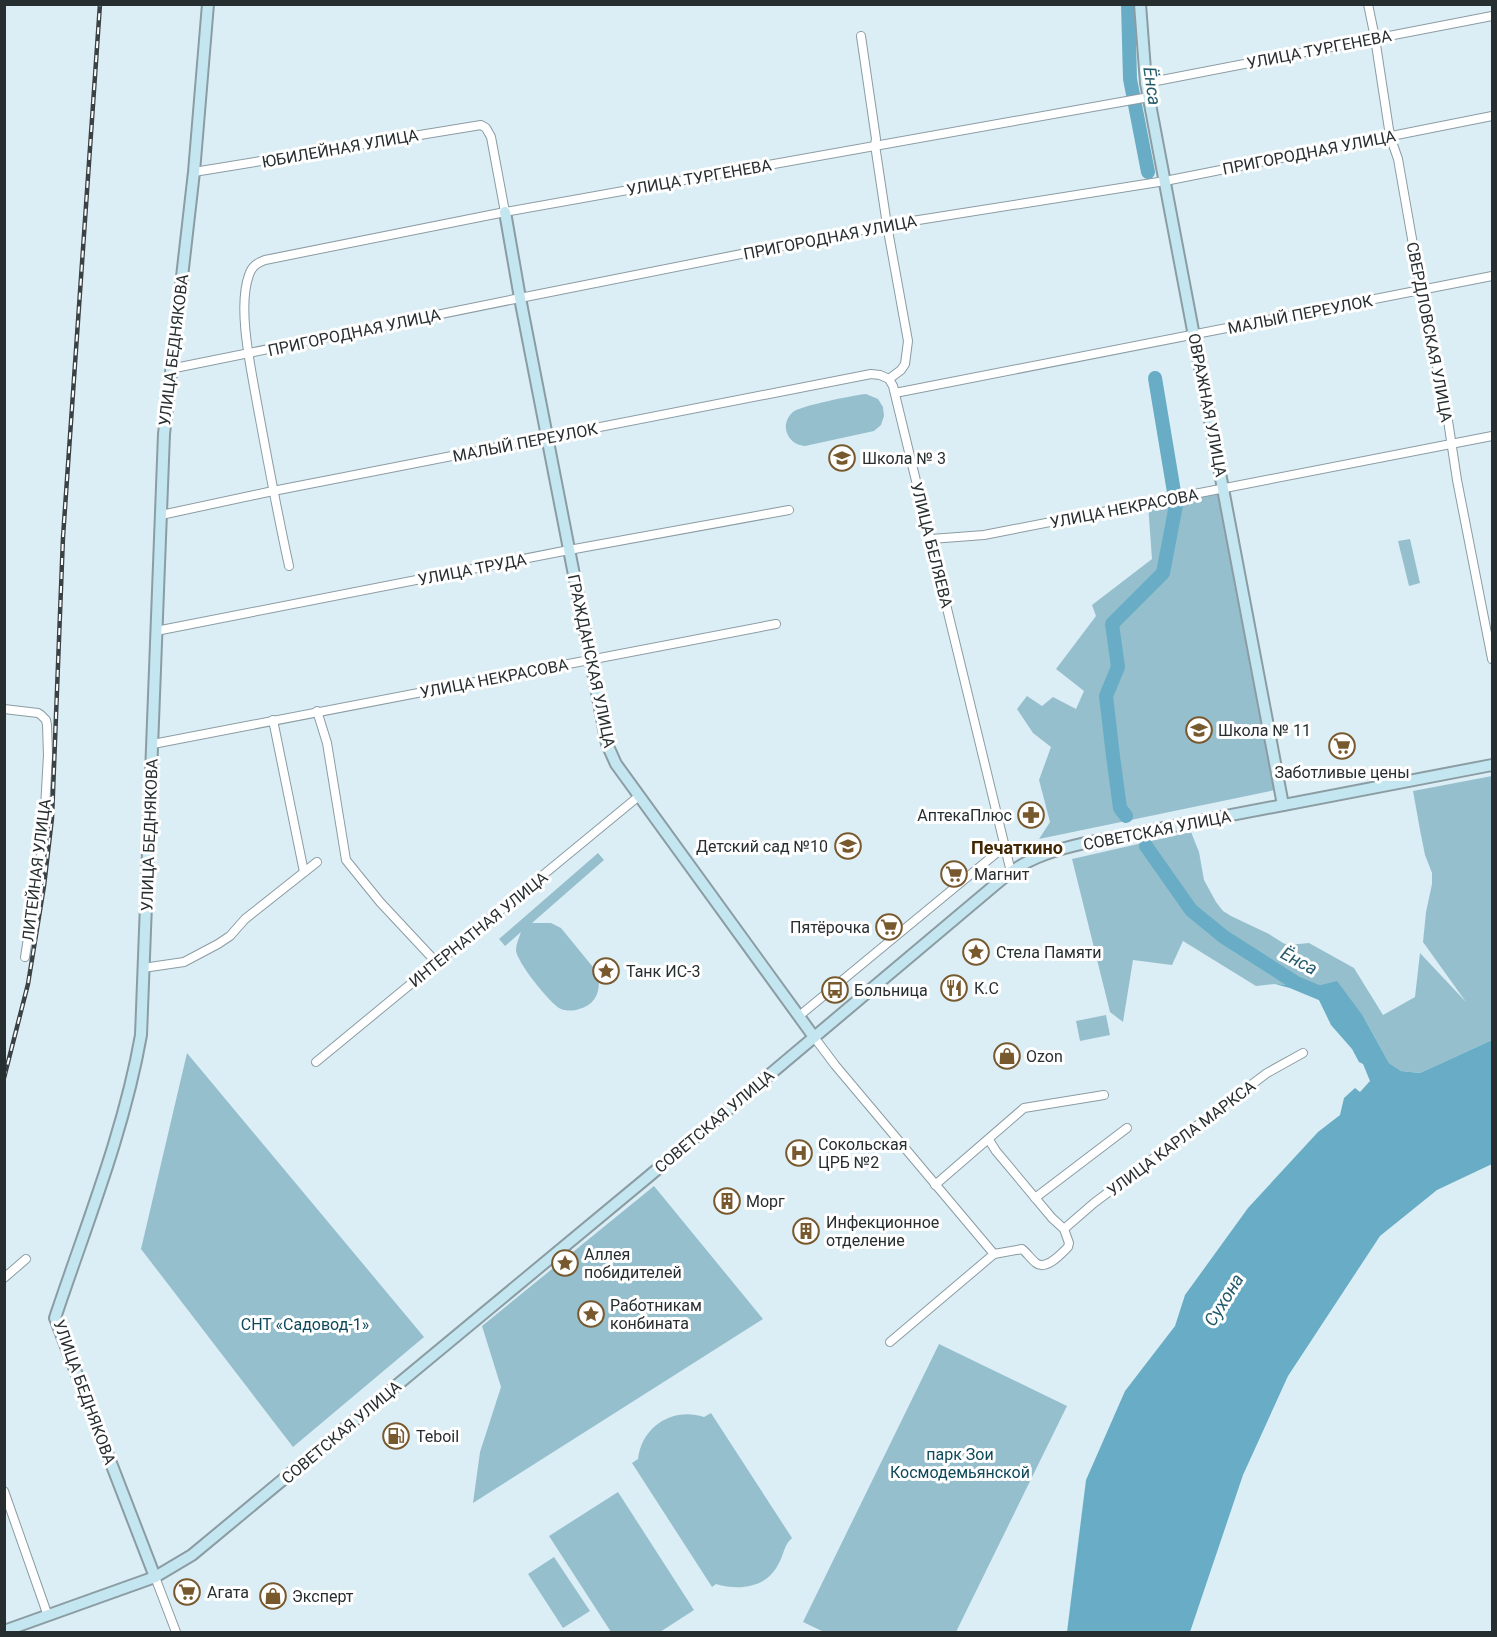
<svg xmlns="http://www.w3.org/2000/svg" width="1497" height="1637" font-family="Roboto,sans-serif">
<rect width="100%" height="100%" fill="#dceef5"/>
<g fill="#96bfce">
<path d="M866 394 878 399 883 407 884 416 881 425 874 431 805 446C796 445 790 441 787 433 784 425 787 417 793 412 800 406 854 395 866 394Z"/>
<path d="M1224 488 1280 789 1039 839 1050 822 1039 780 1051 747 1033 733 1017 709 1027 696 1042 706 1053 697 1076 709 1084 691 1056 669 1096 616 1092 605 1152 559 1148 504Z"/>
<path d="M1410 539 1420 583 1409 586 1398 541Z"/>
<path d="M1492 776V1040L1420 1073 1401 1071 1389 1063 1363 1016 1296 983 1293 985 1275 984 1256 986 1183 941 1172 965 1133 960 1123 1022 1110 1012 1072 859 1191 832 1199 852 1204 880 1216 902 1223 911 1231 916 1269 934 1283 943 1288 945 1309 943 1354 968 1383 1015 1415 997 1420 953 1466 1002 1423 942 1426 912 1432 884V873L1425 855 1420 830 1413 791Z"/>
<path d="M598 853 604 860 532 923H551L561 928 597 972C602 988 597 1005 579 1009 574 1011 567 1011 561 1009 550 1004 516 961 516 950 516 944 519 938 521 932L505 946 499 939Z"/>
<path d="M1106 1015 1110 1035 1080 1041 1076 1021Z"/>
<path d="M187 1053 424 1337 293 1447 141 1249Z"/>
<path d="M654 1186 763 1319 473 1503 480 1452 501 1387 482 1326Z"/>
<path d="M939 1344 1067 1406 956 1632H824L803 1622Z"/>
<path d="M711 1413 792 1538C784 1545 784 1554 779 1563 767 1588 740 1591 716 1584L712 1587 632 1463 638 1459C642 1426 673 1407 704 1417Z"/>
<path d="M618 1492 694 1610 660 1632H611L549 1536Z"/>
<path d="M554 1557 590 1611 563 1628 528 1574Z"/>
</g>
<path fill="#68adc5" d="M1337 981 1363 1016 1389 1063 1401 1071 1420 1073 1492 1040V1164L1437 1190 1380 1236 1288 1376 1243 1475 1190 1632H1067L1086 1480 1125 1391 1175 1326 1185 1295 1248 1208 1318 1132 1340 1115 1344 1098 1355 1088 1360 1092 1370 1081 1363 1064 1359 1062 1352 1049 1331 1025 1318 998 1312 994 1275 984 1293 985 1296 983 1309 988Z"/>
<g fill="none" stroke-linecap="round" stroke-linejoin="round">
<g stroke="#68adc5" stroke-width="14">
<path d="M1128 4 1130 79 1148 172"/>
<path d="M1155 378 1174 492"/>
<path d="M1126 816 1120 808 1113 756 1106 696 1118 667 1112 624 1163 573 1176 505"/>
<path d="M1146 846 1191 910 1224 937 1296 983 1325 995"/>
</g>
<g stroke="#8b9ca3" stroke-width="10">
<g id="street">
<path d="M1368 4 1375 38 1390 136 1398 159 1421 290 1447 414 1457 480 1492 659"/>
<path d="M861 36 876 139 875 145 887 225 908 341 905 364 901 370 889 379 893 386 1011 872"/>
<path d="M1146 83 1492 16"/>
<path d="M194 172 481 125 486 128 491 137 505 212"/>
<path d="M170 369 520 298 887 225 1165 181 1492 116"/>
<path d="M895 393 1492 276"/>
<path d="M161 515 273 491 871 374 880 375 889 379"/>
<path d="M931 539 984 535 1492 436"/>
<path d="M289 566C277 512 267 457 257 403 251 368 237 308 249 275 252 266 257 263 265 260L505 212 1149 97"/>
<path d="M156 631 569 550 789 510"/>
<path d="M4 709 38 713 41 715 46 720 47 725 48 755 43 843 25 957"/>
<path d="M317 711 327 743 346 860 380 902 437 963"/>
<path d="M273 720 304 872"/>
<path d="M153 744 776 624"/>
<path d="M143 968 184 962 218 944 230 936 245 919 317 862"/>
<path d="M799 1016 1005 846"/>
<path d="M814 1037 835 1065 994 1254"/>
<path d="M316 1062 639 796"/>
<path d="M935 1185 1024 1108 1104 1095"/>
<path d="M1035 1198 1127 1128"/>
<path d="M1064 1229 1094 1203 1267 1073 1303 1053"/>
<path d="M4 1278 26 1259"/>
<path d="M890 1342 994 1254 1022 1249C1027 1253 1031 1259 1036 1263 1046 1271 1061 1254 1068 1247L1069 1243 1064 1229 1052 1218 996 1151 989 1140"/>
<path d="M4 1491 48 1616"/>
<path d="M155 1577 176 1632"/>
</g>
</g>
<g stroke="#8b9ca3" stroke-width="14">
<g id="secondary">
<path d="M1140 4 1146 83 1283 805"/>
<path d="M505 212 520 298 607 744 616 764 814 1037"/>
<path d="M155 1577 55 1318C86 1225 124 1132 141 1035L164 434 194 172 208 4"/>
<path d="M4 1631 155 1577 192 1555 648 1177 989 890C996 884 1003 878 1011 872 1033 856 1059 849 1085 843L1492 765"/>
</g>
</g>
<use href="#street" stroke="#fff" stroke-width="8"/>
<use href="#secondary" stroke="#c3e6f0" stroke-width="10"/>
<g stroke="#3a4245" stroke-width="4.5">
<path id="rail" d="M4 1078 28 984 44 886 52 818 63 537 100 4"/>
</g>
<use href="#rail" stroke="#fff" stroke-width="2" stroke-dasharray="7" stroke-linecap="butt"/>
</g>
<defs>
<g id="school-ring" transform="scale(1.35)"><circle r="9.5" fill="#fff" stroke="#78592e" stroke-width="1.5"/><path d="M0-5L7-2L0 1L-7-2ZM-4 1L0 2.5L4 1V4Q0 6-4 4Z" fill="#78592e"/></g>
<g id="supermarket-ring" transform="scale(1.35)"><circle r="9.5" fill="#fff" stroke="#78592e" stroke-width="1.5"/><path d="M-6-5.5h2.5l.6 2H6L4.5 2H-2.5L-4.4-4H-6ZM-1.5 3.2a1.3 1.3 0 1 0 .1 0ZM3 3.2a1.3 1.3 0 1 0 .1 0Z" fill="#78592e"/></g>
<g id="pharmacy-ring" transform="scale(1.35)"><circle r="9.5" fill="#fff" stroke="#78592e" stroke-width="1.5"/><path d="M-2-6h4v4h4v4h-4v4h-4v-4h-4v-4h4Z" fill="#78592e"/></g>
<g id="sight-ring" transform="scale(1.35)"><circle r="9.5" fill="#fff" stroke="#78592e" stroke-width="1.5"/><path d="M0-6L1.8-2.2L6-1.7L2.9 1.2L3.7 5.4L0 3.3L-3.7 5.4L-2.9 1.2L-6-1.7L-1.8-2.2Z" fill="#78592e"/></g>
<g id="restaurant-ring" transform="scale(1.35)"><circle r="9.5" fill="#fff" stroke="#78592e" stroke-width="1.5"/><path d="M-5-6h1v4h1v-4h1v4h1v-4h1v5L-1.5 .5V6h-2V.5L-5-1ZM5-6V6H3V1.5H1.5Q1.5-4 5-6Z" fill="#78592e"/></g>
<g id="bus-ring" transform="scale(1.35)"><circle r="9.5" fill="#fff" stroke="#78592e" stroke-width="1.5"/><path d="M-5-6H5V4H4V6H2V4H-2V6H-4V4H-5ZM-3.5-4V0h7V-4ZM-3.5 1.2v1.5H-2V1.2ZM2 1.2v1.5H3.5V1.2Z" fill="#78592e"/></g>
<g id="shop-ring" transform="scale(1.35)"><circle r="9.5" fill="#fff" stroke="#78592e" stroke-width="1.5"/><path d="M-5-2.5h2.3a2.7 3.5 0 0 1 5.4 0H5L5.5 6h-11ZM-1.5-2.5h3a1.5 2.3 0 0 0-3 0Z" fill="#78592e"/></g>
<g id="hospital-ring" transform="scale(1.35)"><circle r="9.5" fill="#fff" stroke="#78592e" stroke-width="1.5"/><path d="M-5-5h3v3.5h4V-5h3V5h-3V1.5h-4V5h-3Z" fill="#78592e"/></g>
<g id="building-ring" transform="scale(1.35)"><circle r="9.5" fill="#fff" stroke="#78592e" stroke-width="1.5"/><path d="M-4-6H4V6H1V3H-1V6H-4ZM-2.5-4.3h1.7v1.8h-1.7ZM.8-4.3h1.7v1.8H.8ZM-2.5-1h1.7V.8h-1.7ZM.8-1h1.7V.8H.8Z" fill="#78592e"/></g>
<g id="fuel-ring" transform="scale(1.35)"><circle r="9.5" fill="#fff" stroke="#78592e" stroke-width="1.5"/><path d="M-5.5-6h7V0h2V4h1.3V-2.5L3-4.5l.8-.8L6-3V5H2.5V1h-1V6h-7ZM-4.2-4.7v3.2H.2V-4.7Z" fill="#78592e"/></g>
</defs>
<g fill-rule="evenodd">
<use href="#school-ring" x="842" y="458"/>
<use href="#school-ring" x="1199" y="730"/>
<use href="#supermarket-ring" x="1342" y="746"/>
<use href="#pharmacy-ring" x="1031" y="815"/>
<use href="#school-ring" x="848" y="846"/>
<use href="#supermarket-ring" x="954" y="874"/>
<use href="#supermarket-ring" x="889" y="927"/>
<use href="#sight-ring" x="976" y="952"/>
<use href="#sight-ring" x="606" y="971"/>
<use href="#restaurant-ring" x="954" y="988"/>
<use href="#bus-ring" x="835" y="990"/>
<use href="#shop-ring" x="1007" y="1056"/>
<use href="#hospital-ring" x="799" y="1153"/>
<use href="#building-ring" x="727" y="1201"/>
<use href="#building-ring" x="806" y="1231"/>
<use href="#sight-ring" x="565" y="1263"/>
<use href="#sight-ring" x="591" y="1314"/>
<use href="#fuel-ring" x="396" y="1436"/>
<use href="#supermarket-ring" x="187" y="1592"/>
<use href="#shop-ring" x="273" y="1596"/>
</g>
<g text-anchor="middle" stroke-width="6" stroke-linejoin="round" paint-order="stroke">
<g font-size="16" fill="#272e30" stroke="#fff">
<text transform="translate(1319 49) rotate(-11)" y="6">УЛИЦА ТУРГЕНЕВА</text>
<text transform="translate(340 148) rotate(-10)" y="6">ЮБИЛЕЙНАЯ УЛИЦА</text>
<text transform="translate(1309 152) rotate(-11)" y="6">ПРИГОРОДНАЯ УЛИЦА</text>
<text transform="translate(699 177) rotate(-10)" y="6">УЛИЦА ТУРГЕНЕВА</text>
<text transform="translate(830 237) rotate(-11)" y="6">ПРИГОРОДНАЯ УЛИЦА</text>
<text transform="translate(1300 314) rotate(-11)" y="6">МАЛЫЙ ПЕРЕУЛОК</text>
<text transform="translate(354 332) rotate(-12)" y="6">ПРИГОРОДНАЯ УЛИЦА</text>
<text transform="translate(1430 332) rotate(79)" y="6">СВЕРДЛОВСКАЯ УЛИЦА</text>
<text transform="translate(173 350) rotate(-83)" y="6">УЛИЦА БЕДНЯКОВА</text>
<text transform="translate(1208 405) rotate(79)" y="6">ОВРАЖНАЯ УЛИЦА</text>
<text transform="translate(525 442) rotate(-11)" y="6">МАЛЫЙ ПЕРЕУЛОК</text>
<text transform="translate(1124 508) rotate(-11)" y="6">УЛИЦА НЕКРАСОВА</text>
<text transform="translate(932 545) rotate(76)" y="6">УЛИЦА БЕЛЯЕВА</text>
<text transform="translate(472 569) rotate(-11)" y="6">УЛИЦА ТРУДА</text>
<text transform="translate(592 661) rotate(78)" y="6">ГРАЖДАНСКАЯ УЛИЦА</text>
<text transform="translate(494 678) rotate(-11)" y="6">УЛИЦА НЕКРАСОВА</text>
<text transform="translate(1157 830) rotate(-11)" y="6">СОВЕТСКАЯ УЛИЦА</text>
<text transform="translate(149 835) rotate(-88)" y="6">УЛИЦА БЕДНЯКОВА</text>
<text transform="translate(36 870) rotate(-83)" y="6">ЛИТЕЙНАЯ УЛИЦА</text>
<text transform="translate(478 929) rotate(-39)" y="6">ИНТЕРНАТНАЯ УЛИЦА</text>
<text transform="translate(714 1121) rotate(-40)" y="6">СОВЕТСКАЯ УЛИЦА</text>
<text transform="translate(1181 1138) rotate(-37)" y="6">УЛИЦА КАРЛА МАРКСА</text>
<text transform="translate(85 1392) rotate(70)" y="6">УЛИЦА БЕДНЯКОВА</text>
<text transform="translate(341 1432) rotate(-40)" y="6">СОВЕТСКАЯ УЛИЦА</text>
</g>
<g font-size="16" fill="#272e30" stroke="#fff" text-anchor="start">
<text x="862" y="464">Школа № 3</text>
<text x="1218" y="736">Школа № 11</text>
<text x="1342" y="778" text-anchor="middle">Заботливые цены</text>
<text x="1012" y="821" text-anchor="end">АптекаПлюс</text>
<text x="828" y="852" text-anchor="end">Детский сад №10</text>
<text x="974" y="880">Магнит</text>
<text x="870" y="933" text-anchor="end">Пятёрочка</text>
<text x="996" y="958">Стела Памяти</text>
<text x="626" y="977">Танк ИС-3</text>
<text x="974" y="994">К.С</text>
<text x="854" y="996">Больница</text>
<text x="1026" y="1062">Ozon</text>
<text x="818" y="1150">Сокольская<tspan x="818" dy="18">ЦРБ №2</tspan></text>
<text x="746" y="1207">Морг</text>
<text x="826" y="1228">Инфекционное<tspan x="826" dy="18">отделение</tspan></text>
<text x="584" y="1260">Аллея<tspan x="584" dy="18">побидителей</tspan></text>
<text x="610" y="1311">Работникам<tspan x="610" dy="18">конбината</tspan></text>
<text x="416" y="1442">Teboil</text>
<text x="207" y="1598">Агата</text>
<text x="292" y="1602">Эксперт</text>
</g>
<g font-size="16" fill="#0c495a" stroke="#fff">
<text x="305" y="1330">СНТ «Садовод-1»</text>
<text x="960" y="1460">парк Зои<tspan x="960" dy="18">Космодемьянской</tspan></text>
</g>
<g font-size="18" font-style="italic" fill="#21596b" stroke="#fff">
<text transform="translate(1152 86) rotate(82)" y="6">Ёнса</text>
<text transform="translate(1299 961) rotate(28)" y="6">Ёнса</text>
<text transform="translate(1224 1300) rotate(-58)" y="6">Сухона</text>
</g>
<g font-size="18" font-weight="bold" fill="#402804" stroke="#fff">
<text x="1017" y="854">Печаткино</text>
</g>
</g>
<rect width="1497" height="1637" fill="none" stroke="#272e30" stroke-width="12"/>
</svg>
